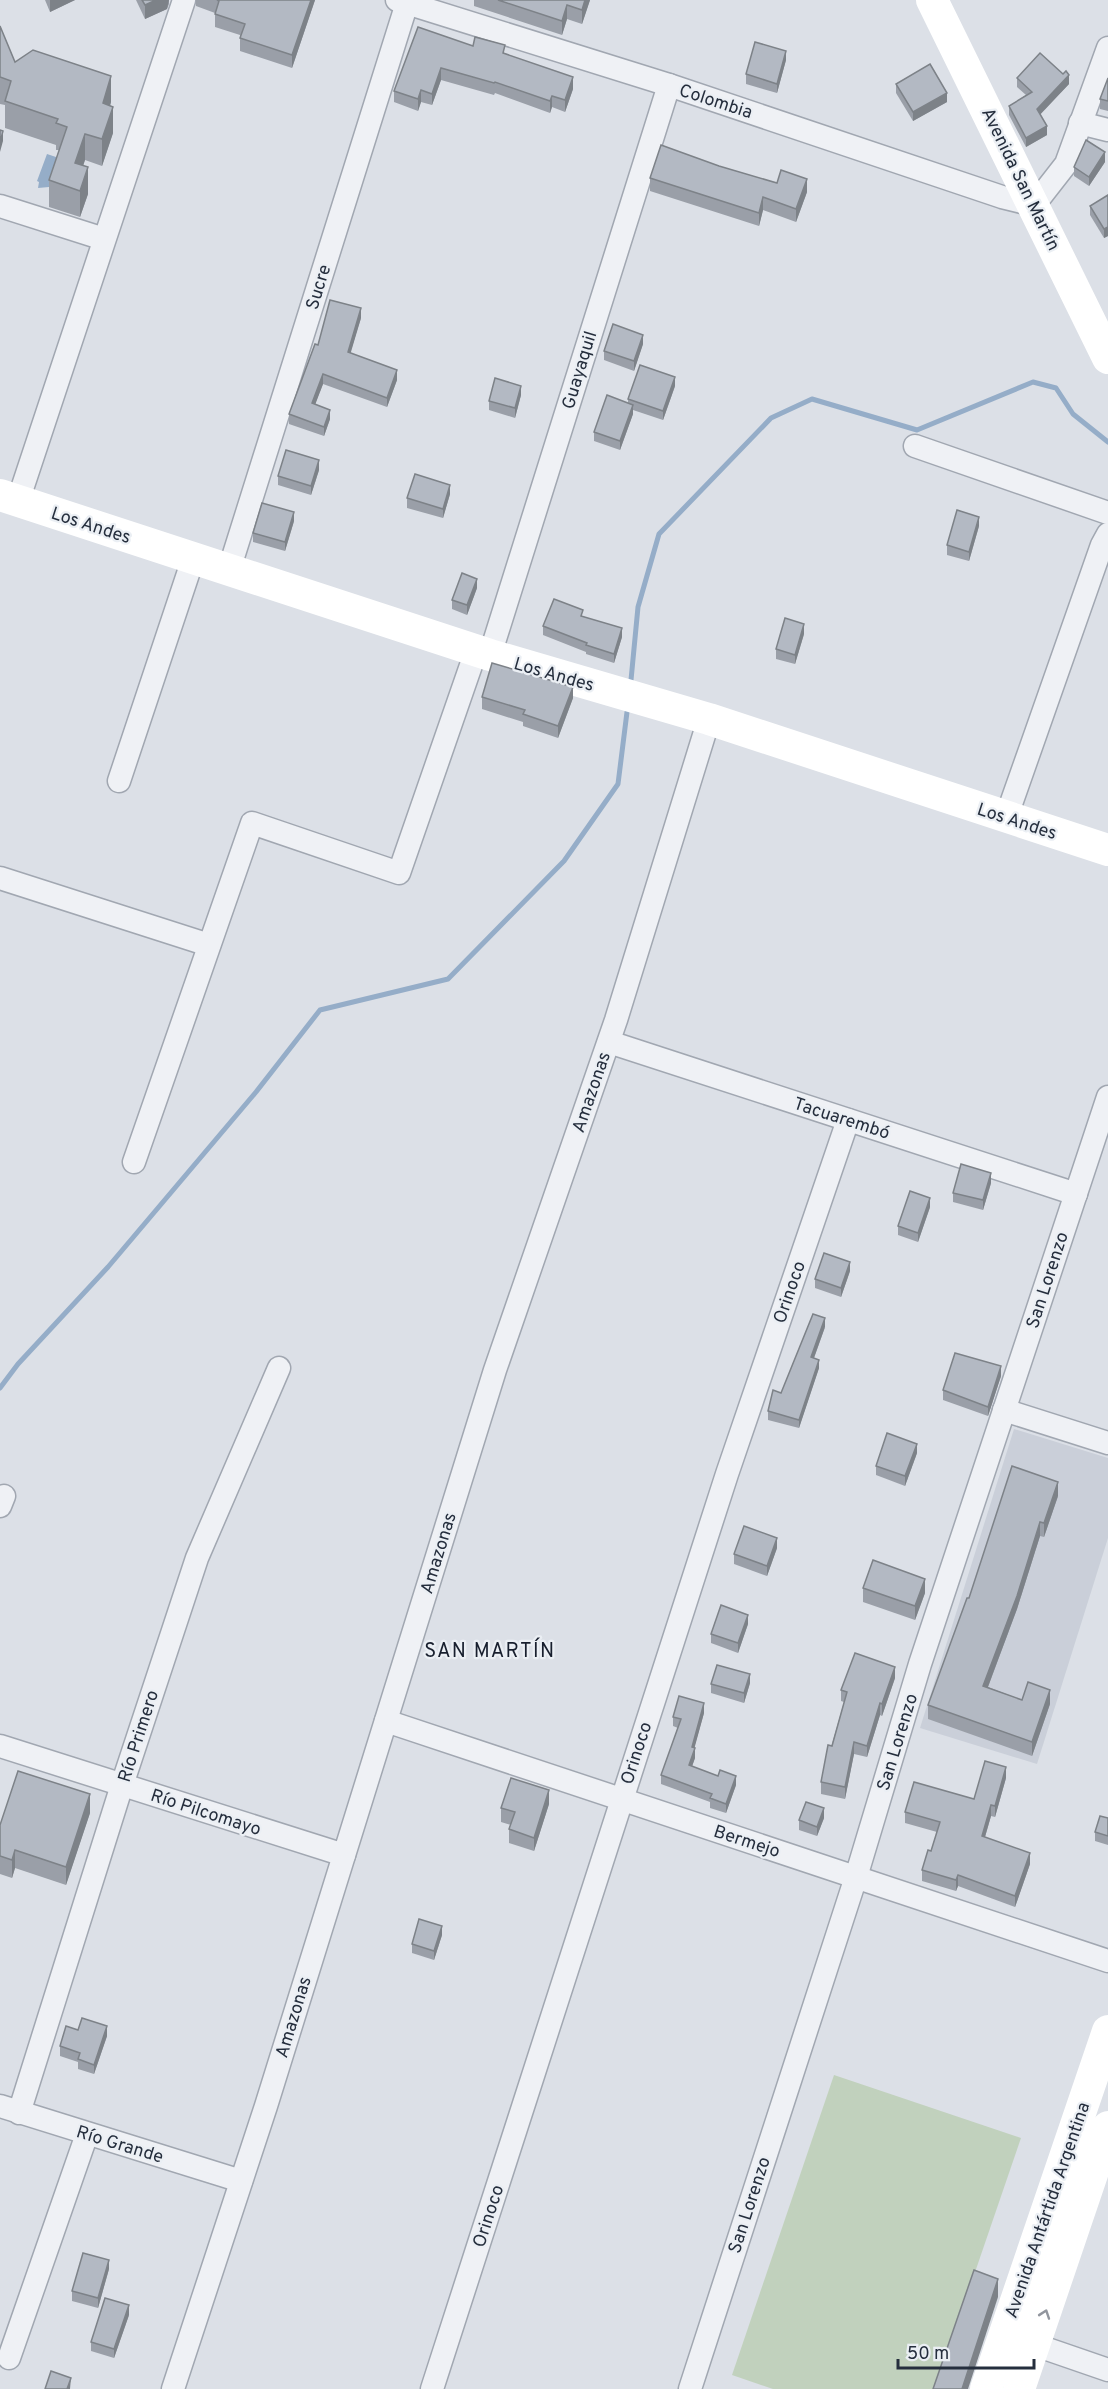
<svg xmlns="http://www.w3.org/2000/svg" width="1108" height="2389" font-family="Overpass,sans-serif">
<rect width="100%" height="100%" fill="#dce0e7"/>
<path fill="#cacfd9" d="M1014 1429 1108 1458V1538L1037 1764 920 1728Z"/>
<path fill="#c1d1bd" d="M834 2075 1021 2138 935 2389H773L732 2375Z"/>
<path fill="#95adc8" d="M47 154 62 159 49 187 38 188 39 182 37 181Z"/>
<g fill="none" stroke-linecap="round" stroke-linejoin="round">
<g stroke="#95adc8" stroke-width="5">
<path d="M631 680 638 607 659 534 771 418 812 399 917 430 1033 382 1056 388 1073 414 1108 442"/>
<path d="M0 1388 18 1364 108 1267 256 1092 320 1010 448 979 564 861 618 784 627 712"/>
</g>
<g stroke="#a1a7b1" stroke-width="25">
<g id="street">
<path d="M397 0 669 85 1002 197 1034 205 1066 164 1108 48"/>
<path d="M1080 123 1108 130"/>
<path d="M0 206 104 239"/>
<path d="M915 446 1108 513"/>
<path d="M18 501 184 0"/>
<path d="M229 570 407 3"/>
<path d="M490 655 669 85"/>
<path d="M119 781 193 559"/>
<path d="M1006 818 1102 545 1108 534"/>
<path d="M0 878 209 945"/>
<path d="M609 1042 1076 1194"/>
<path d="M134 1162 252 823 399 873 476 651"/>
<path d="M1004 1410 1108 1443"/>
<path d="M0 1506 4 1496"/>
<path d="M386 1721 1108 1961"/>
<path d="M0 1746 344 1855"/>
<path d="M0 2106 241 2181"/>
<path d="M19 2113 122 1785 197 1558 279 1368"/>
<path d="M1021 2340 1108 2370"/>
<path d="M9 2358 87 2134"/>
<path d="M173 2389 266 2106 495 1370 616 1020 709 719"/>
<path d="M432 2389 727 1474 848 1120"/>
<path d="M690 2389 856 1877 920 1664 1108 1097"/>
</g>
</g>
<use href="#street" stroke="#eff1f5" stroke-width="22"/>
<g stroke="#fff" stroke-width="32">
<path d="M932 0 1108 358"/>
<path d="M0 495 490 655 709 719 1108 850"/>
<path d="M986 2389 1108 2031"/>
<path d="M1019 2389 1108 2127"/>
</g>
</g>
<g fill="#9a9fa8">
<path d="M45 0H75L50 12Z"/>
<path d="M136 0H169V4L167 9 145 19Z"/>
<path d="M196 0H315L292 68 240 51V35L215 27V13L196 6Z"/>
<path d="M474 0H590L582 24 567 19 562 35 474 6Z"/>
<path d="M0 26 15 62 111 102 110 106 113 133 102 166 85 160 83 166 88 194 80 217 49 207V180L59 150H56V145L5 128V105L0 104Z"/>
<path d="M473 46 505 53 573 89 565 112 552 107 550 113 495 93 494 95 441 80 432 105 421 102 418 111 394 102V91Z"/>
<path d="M786 60 777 93 746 84V74Z"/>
<path d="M1017 78 1069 84 1040 114 1047 135 1026 147 1009 115V106L1026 95 1017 87Z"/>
<path d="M1108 78V111L1100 109V99Z"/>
<path d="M896 84 947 102 913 121 896 93Z"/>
<path d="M1105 162 1089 186 1074 176V167Z"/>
<path d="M719 166 807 192 796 222 763 210 759 226 650 191V178Z"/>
<path d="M1108 195V236L1104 238 1090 215V206Z"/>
<path d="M361 318 350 353 397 380 387 407 323 384 315 404 330 419 324 436 289 424V414L318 345Z"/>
<path d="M643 344 634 371 604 360V351Z"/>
<path d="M675 386 663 420 633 410V414L620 450 594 441V432L628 403V399Z"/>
<path d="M521 395 515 418 489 410V401Z"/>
<path d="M319 470 311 495 278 485V476Z"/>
<path d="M450 494 443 518 407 508V498Z"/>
<path d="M294 521 285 551 253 542V533Z"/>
<path d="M979 526 969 561 947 555V545Z"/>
<path d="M477 588 467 615 452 609V600Z"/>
<path d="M583 616 622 637 614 663 586 654V652L543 635V626Z"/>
<path d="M804 634 795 664 776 659V649Z"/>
<path d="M482 697 573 698 558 738 523 726V722L482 709Z"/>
<path d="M991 1183 983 1210 953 1202V1193Z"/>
<path d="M930 1207 918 1242 898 1235V1226Z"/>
<path d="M850 1271 841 1297 815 1288V1279Z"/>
<path d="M825 1327 814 1358 819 1368 799 1428 768 1420V1411L781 1393Z"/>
<path d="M1001 1376 988 1416 943 1400V1390Z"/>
<path d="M917 1453 905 1486 876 1475V1466Z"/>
<path d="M1058 1496 1044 1537 1040 1536 1017 1609 988 1687 1022 1700 1050 1704 1032 1756 928 1719V1705L969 1598Z"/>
<path d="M777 1548 767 1576 734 1564V1554Z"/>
<path d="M863 1588 925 1593 915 1620 863 1602Z"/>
<path d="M748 1624 738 1653 711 1643V1634Z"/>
<path d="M895 1678 882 1716 880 1715 867 1757 854 1754 845 1799 821 1794V1782L844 1702 841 1701V1690Z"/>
<path d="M750 1683 744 1703 711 1693V1684Z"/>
<path d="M704 1713 694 1748 695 1758 692 1766 736 1785 726 1813 710 1808V1802L661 1784V1775L678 1728 673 1726V1717Z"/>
<path d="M1006 1778 995 1817 991 1816 985 1837 1030 1864 1015 1907 958 1886 956 1891 922 1881V1870L931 1851 937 1832 905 1823V1812L974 1799Z"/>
<path d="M549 1804 534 1851 509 1843V1829L511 1825 501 1822V1808Z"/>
<path d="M90 1813 66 1885 15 1868 12 1878 0 1874V1825Z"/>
<path d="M824 1818 817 1836 799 1830V1820Z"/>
<path d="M1108 1818V1845L1095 1841V1832Z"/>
<path d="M442 1935 434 1960 412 1953V1944Z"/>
<path d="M78 2030 107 2036 94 2074 78 2069V2062L60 2056V2046Z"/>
<path d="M109 2269 98 2308 72 2301V2291Z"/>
<path d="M129 2315 114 2358 91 2351V2342Z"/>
</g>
<g fill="#7d8288">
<path d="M50 0H75L50 12Z"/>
<path d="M156 0H169L167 9 145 19V5Z"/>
<path d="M311 0H315L292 68V55Z"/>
<path d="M585 0H590L582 24V10Z"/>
<path d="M567 5V19L562 35V21Z"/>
<path d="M786 51V60L777 93V84Z"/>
<path d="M441 68V80L432 105V94Z"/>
<path d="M1069 75V84L1037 118V109Z"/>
<path d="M111 76V102L103 130V103Z"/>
<path d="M573 77V89L565 112V100Z"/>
<path d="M421 90V102L418 111V99Z"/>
<path d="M947 93V102L913 121V112Z"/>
<path d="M552 96V107L550 113V101Z"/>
<path d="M113 107V133L102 166V139Z"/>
<path d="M1047 126V135L1026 147V138Z"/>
<path d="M3 131V141L0 152V142Z"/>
<path d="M85 134V160L75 189V163Z"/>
<path d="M1105 152V162L1089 186V177Z"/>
<path d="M88 167V194L80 217V191Z"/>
<path d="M807 179V192L796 222V209Z"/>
<path d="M763 197V210L759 226V213Z"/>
<path d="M1108 227V236L1104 238V229Z"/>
<path d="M361 308V318L348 362V352Z"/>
<path d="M643 335V344L634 371V361Z"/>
<path d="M397 370V380L387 407V398Z"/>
<path d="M323 374V384L312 413V403Z"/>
<path d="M675 377V386L663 420V411Z"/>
<path d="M521 386V395L515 418V408Z"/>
<path d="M633 405V414L620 450V441Z"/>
<path d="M330 410V419L324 436V427Z"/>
<path d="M319 460V470L311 495V486Z"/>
<path d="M450 485V494L443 518V509Z"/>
<path d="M294 512V521L285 551V542Z"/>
<path d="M979 517V526L969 561V552Z"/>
<path d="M477 579V588L467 615V605Z"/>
<path d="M804 624V634L795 664V655Z"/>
<path d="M622 628V637L614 663V654Z"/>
<path d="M573 687V698L558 738V726Z"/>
<path d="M991 1173V1183L983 1210V1200Z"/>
<path d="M930 1198V1207L918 1242V1233Z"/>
<path d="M850 1262V1271L841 1297V1288Z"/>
<path d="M825 1318V1327L811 1366V1357Z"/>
<path d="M819 1360V1368L799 1428V1420Z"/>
<path d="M1001 1366V1376L988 1416V1407Z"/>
<path d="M917 1444V1453L905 1486V1476Z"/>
<path d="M1058 1482V1496L1044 1537V1523Z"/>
<path d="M1040 1522V1536L1017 1609 983 1700V1686Z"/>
<path d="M777 1538V1548L767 1576V1566Z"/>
<path d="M925 1579V1593L915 1620V1606Z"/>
<path d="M748 1615V1624L738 1653V1643Z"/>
<path d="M895 1667V1678L882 1716V1704Z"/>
<path d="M750 1674V1683L744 1703V1693Z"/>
<path d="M1050 1690V1704L1032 1756V1742Z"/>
<path d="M704 1703V1713L692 1757 695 1748V1758L689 1775V1765L692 1747Z"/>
<path d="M880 1703V1715L867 1757V1746Z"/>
<path d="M854 1742V1754L845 1799V1787Z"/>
<path d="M1006 1767V1778L995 1817V1806Z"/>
<path d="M736 1776V1785L726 1813V1804Z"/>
<path d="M549 1790V1804L534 1851V1838Z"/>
<path d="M90 1794V1813L66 1885V1867Z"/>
<path d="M991 1805V1816L982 1847V1836Z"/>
<path d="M824 1808V1818L817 1836V1827Z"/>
<path d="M15 1850V1868L12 1878V1860Z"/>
<path d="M1030 1853V1864L1015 1907V1896Z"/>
<path d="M958 1875V1886L956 1891V1880Z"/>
<path d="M442 1926V1935L434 1960V1951Z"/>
<path d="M107 2026V2036L94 2074V2065Z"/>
<path d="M109 2260V2269L98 2308V2298Z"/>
<path d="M998 2279V2297L968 2389H962Z"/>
<path d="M129 2305V2315L114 2358V2349Z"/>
<path d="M71 2378 70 2389H67Z"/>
</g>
<g fill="#b3b9c3" stroke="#7d8288" stroke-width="1.5">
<path d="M142 0H156L145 5Z"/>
<path d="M217 0H311L292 55 240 38 245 24 215 14 219 1Z"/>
<path d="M498 0H585L582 10 567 5 562 21Z"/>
<path d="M0 26 15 62 33 50 111 76 103 103 113 107 102 139 85 134 75 163 88 167 80 191 49 180 67 127 56 123 58 119 5 101 11 81 0 77Z"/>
<path d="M418 27 473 46 475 37 505 45 503 53 573 77 565 100 552 96 550 101 495 82 494 83 441 68 432 94 421 90 418 99 394 91Z"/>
<path d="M755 42 786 51 777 84 746 74Z"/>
<path d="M1040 53 1063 74 1066 71 1069 75 1037 109 1047 126 1026 138 1009 106 1032 92 1017 78Z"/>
<path d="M930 64 947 93 913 112 896 84Z"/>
<path d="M1108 78V101L1100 99Z"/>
<path d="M0 130 3 131 0 142Z"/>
<path d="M1086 140 1105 152 1089 177 1074 167Z"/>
<path d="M661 145 719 166 777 183 781 170 807 179 796 209 763 197 759 213 650 178Z"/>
<path d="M1108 195V227L1104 229 1090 206Z"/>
<path d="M330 300 361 308 348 352 397 370 387 398 323 374 312 403 330 410 324 427 289 414 315 344 318 345Z"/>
<path d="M613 324 643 335 634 361 604 351Z"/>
<path d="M640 365 675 377 663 411 628 399Z"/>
<path d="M495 378 521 386 515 408 489 401Z"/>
<path d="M607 395 633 405 620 441 594 432Z"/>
<path d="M286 450 319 460 311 486 278 476Z"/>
<path d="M415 474 450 485 443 509 407 498Z"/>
<path d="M262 503 294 512 285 542 253 533Z"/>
<path d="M957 510 979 517 969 552 947 545Z"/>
<path d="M462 573 477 579 467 605 452 600Z"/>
<path d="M554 599 583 610 581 616 622 628 614 654 586 645 587 643 543 626Z"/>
<path d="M785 618 804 624 795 655 776 649Z"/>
<path d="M492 663 573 687 558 726 523 714 525 710 482 697Z"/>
<path d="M961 1164 991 1173 983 1200 953 1193Z"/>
<path d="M910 1191 930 1198 918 1233 898 1226Z"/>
<path d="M824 1253 850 1262 841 1288 815 1279Z"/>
<path d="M813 1314 825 1318 811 1357 819 1360 799 1420 768 1411 773 1390 781 1393Z"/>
<path d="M955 1353 1001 1366 988 1407 943 1390Z"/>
<path d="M887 1433 917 1444 905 1476 876 1466Z"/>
<path d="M1012 1466 1058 1482 1044 1523 1040 1522 1017 1596 983 1686 1022 1700 1028 1682 1050 1690 1032 1742 928 1705 967 1598H969Z"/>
<path d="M744 1526 777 1538 767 1566 734 1554Z"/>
<path d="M873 1560 925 1579 915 1606 863 1588Z"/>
<path d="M721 1605 748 1615 738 1643 711 1634Z"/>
<path d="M855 1653 895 1667 882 1704 880 1703 867 1746 854 1742 845 1787 821 1782 828 1745 832 1746 847 1692 841 1690Z"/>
<path d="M717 1665 750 1674 744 1693 711 1684Z"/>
<path d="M679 1696 704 1703 692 1747 695 1748 689 1765 718 1776 720 1770 736 1776 726 1804 710 1798 712 1794 661 1775 681 1719 673 1717Z"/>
<path d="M985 1761 1006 1767 995 1806 991 1805 982 1836 1030 1853 1015 1896 958 1875 956 1880 922 1870 928 1850 931 1851 940 1822 905 1812 914 1782 974 1799Z"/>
<path d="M18 1771 90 1794 66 1867 15 1850 12 1860 0 1856V1825Z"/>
<path d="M511 1778 549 1790 534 1838 509 1829 515 1812 501 1808Z"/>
<path d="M806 1802 824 1808 817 1827 799 1820Z"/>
<path d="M1100 1816 1108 1818V1836L1095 1832Z"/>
<path d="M419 1919 442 1926 434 1951 412 1944Z"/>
<path d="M82 2018 107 2026 94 2065 78 2059 80 2053 60 2046 66 2026 78 2030Z"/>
<path d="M83 2253 109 2260 98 2298 72 2291Z"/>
<path d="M974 2270 998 2279 962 2389H933Z"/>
<path d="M105 2298 129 2305 114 2349 91 2342Z"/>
<path d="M51 2371 71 2378 67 2389H45Z"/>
</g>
<defs><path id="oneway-chevron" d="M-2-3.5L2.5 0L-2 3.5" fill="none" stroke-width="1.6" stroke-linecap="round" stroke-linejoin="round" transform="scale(1.5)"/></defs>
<use stroke="#92969e" href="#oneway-chevron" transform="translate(1045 2314) rotate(-71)"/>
<g text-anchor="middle" stroke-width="4.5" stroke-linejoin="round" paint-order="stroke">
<g font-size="18" fill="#252e3d" stroke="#ebeff4">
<text transform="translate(716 101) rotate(18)" y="6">Colombia</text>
<text transform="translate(1021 179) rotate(64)" y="6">Avenida San Martín</text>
<text transform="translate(318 287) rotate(-73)" y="6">Sucre</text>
<text transform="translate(579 370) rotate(-73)" y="6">Guayaquil</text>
<text transform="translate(91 525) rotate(18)" y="6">Los Andes</text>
<text transform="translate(554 674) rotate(16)" y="6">Los Andes</text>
<text transform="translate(1017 821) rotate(18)" y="6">Los Andes</text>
<text transform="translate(591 1092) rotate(-71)" y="6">Amazonas</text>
<text transform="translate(842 1118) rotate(18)" y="6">Tacuarembó</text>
<text transform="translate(1047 1280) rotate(-72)" y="6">San Lorenzo</text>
<text transform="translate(789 1292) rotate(-71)" y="6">Orinoco</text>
<text transform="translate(438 1553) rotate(-73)" y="6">Amazonas</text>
<text transform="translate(138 1736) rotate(-72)" y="6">Río Primero</text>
<text transform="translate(897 1742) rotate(-73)" y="6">San Lorenzo</text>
<text transform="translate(636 1753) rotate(-72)" y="6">Orinoco</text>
<text transform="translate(206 1812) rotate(18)" y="6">Río Pilcomayo</text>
<text transform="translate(747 1841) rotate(18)" y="6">Bermejo</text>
<text transform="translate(293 2017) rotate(-73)" y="6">Amazonas</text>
<text transform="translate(120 2144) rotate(17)" y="6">Río Grande</text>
<text transform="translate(749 2205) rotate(-72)" y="6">San Lorenzo</text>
<text transform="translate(1047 2210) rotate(-71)" y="6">Avenida Antártida Argentina</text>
<text transform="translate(488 2216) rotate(-72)" y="6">Orinoco</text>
</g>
<g font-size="20" letter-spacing="1.5" fill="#181f2e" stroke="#ebeff4">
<text x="490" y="1657">SAN MARTÍN</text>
</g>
</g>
<path d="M898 2359v9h136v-9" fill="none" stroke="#252e3d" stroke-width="3"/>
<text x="907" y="2359" font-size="18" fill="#252e3d" stroke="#ebeff4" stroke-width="4.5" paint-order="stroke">50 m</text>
</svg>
